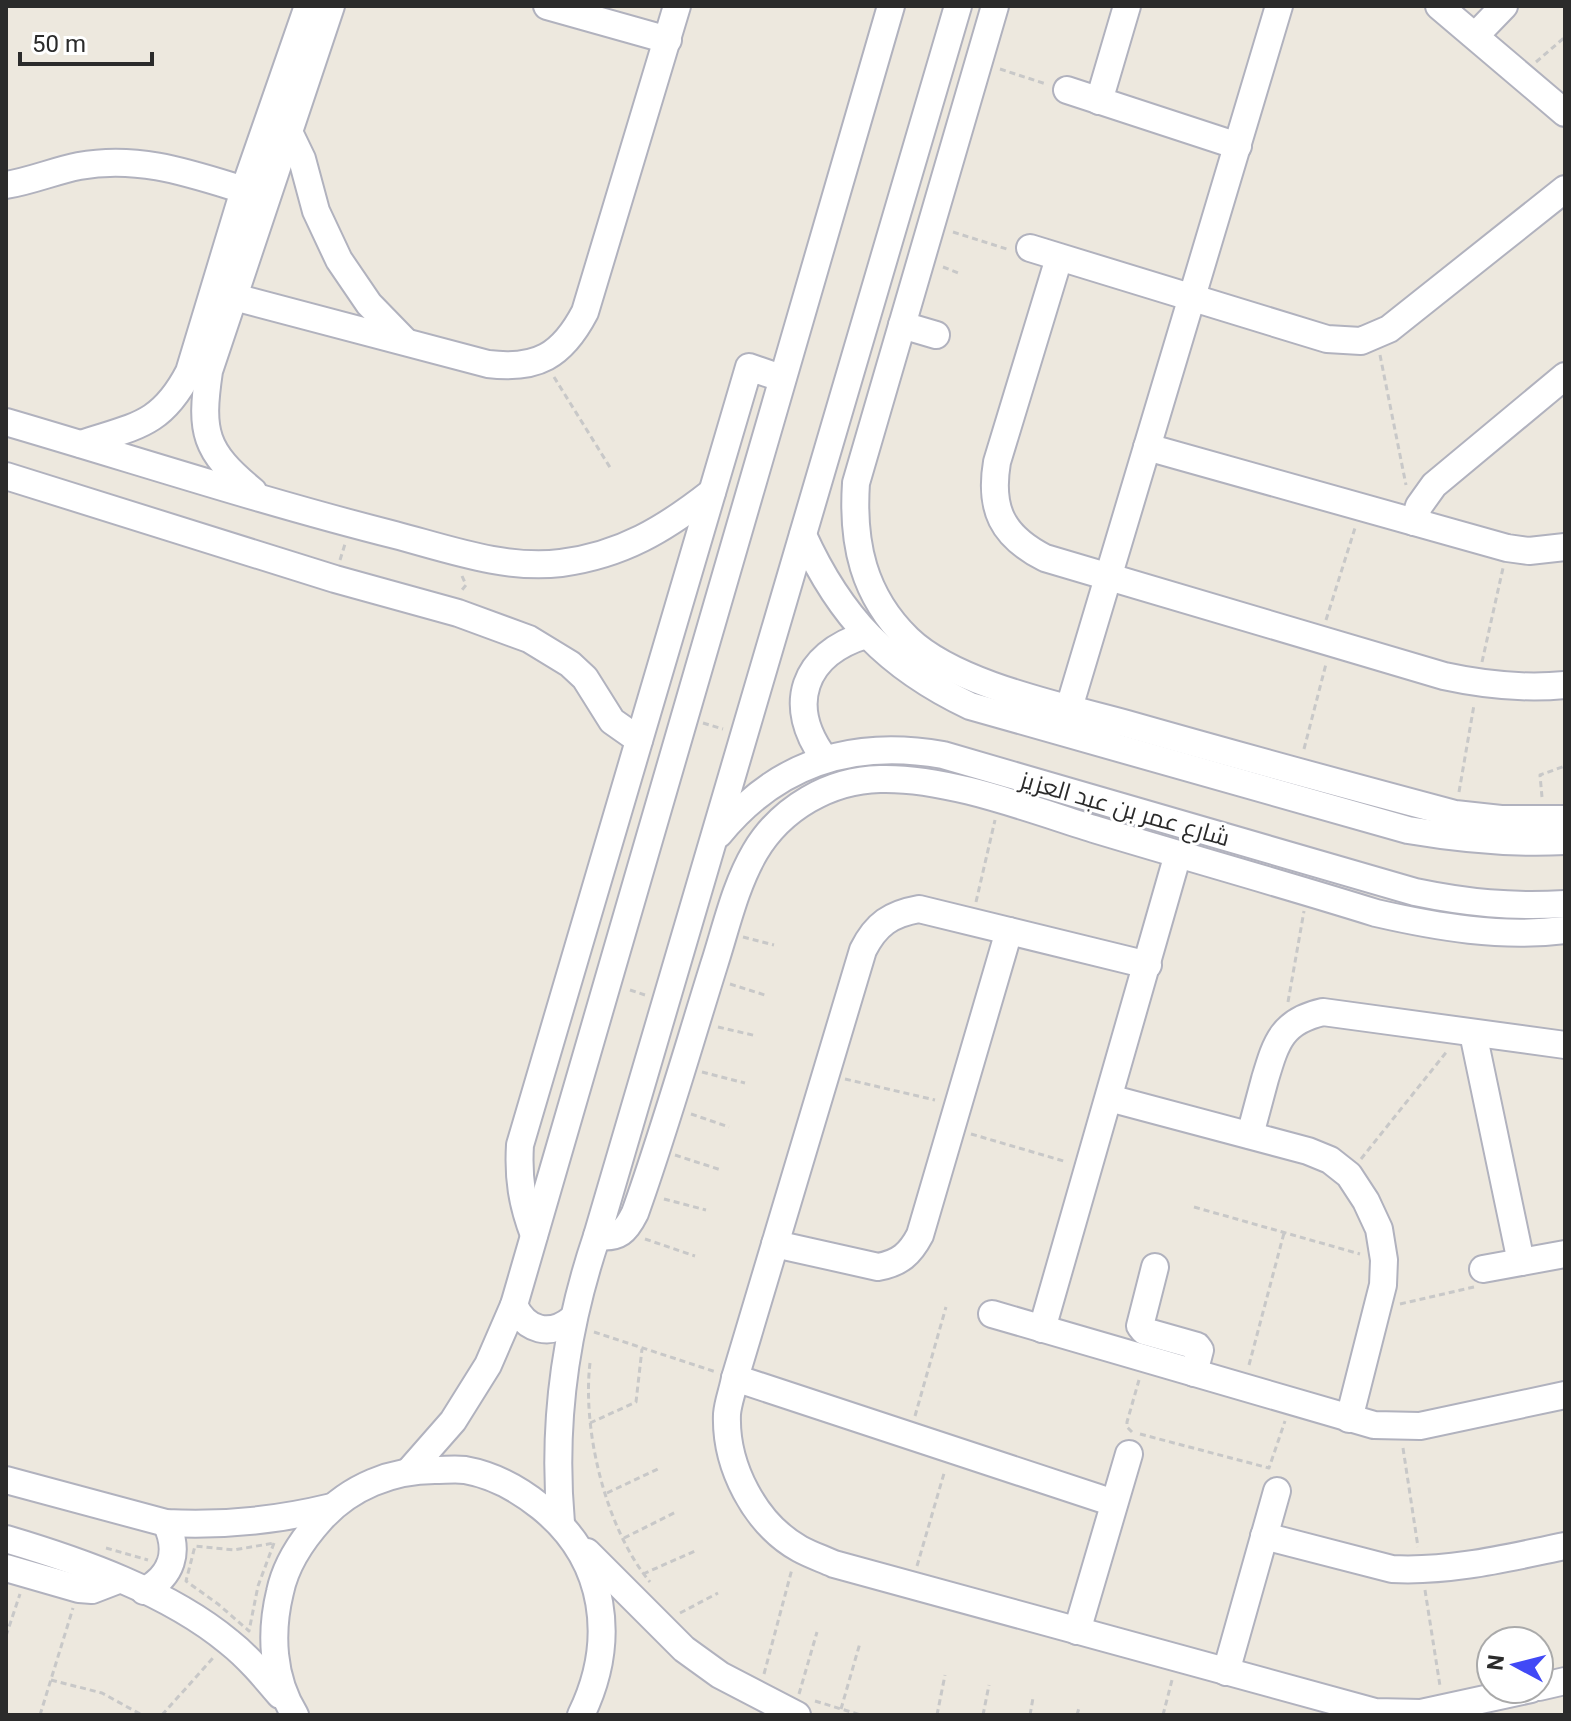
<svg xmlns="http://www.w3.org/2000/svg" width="1571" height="1721" font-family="Roboto,Cairo,sans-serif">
<rect width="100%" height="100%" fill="#ede8de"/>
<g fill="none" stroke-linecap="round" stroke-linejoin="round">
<g stroke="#b1b2be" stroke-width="30">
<g id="minor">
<path d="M547 6 668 40"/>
<path d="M995 6 856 483C852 543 863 595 908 639 956 685 1062 706 1127 724 1236 755 1346 785 1455 814L1501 819H1565"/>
<path d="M1439 6 1565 113"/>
<path d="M1475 36 1504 6"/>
<path d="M1067 90 1238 146"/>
<path d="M1099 101 1127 6"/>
<path d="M289 132 302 159 316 211 339 260 369 304 404 340"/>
<path d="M6 185C31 181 54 171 79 166 138 155 189 173 244 190"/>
<path d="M1030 248 1327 339 1361 341 1389 329 1565 189"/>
<path d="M1059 258 997 462C989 509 1002 536 1045 558L1444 676C1485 685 1524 689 1565 685"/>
<path d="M234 297 488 364C537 370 562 356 585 312L677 6"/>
<path d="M902 325 936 335"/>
<path d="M6 422C136 460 264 502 395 535 448 549 506 570 561 563 622 555 665 529 712 492"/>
<path d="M81 444C135 426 161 426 189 372L244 190 308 6"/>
<path d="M1147 447 1507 548 1529 551 1565 547"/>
<path d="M6 476 335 579 458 613 529 639 570 664 585 678 612 721 639 740"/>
<path d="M253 491C204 451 200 432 209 371L331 6"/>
<path d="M1414 522 1419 506 1434 485 1565 376"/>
<path d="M803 535C840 617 888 667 970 706L1408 830C1461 839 1511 844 1565 841"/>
<path d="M1069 708 1279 6"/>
<path d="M825 759C785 706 803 654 866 635"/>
<path d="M719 834C777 763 853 739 943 755L1415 892C1468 903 1510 907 1565 904"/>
<path d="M1148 965 919 909C891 914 876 924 863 950L735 1378C733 1390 728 1402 727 1414 725 1466 755 1524 800 1549 811 1555 823 1559 834 1564L1375 1712 1421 1713 1531 1689"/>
<path d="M1473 1033 1521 1262"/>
<path d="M1109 1098 1308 1151 1330 1160 1349 1175 1366 1201 1379 1229 1384 1260 1383 1285 1349 1419"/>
<path d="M1250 1135C1255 1117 1260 1098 1265 1079 1276 1042 1282 1021 1323 1012L1565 1045"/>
<path d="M534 1235C522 1204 518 1178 520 1145L749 367 781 378"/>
<path d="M597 1236C619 1239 626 1231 635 1213 664 1132 688 1048 714 965 726 928 735 886 755 852 781 808 830 780 880 779 948 777 1032 810 1097 830 1190 858 1283 884 1376 913 1437 927 1501 938 1565 930"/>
<path d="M775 1244 878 1267C900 1263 910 1254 920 1235L1009 931"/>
<path d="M1155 1267 1140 1326 1144 1331 1197 1346 1200 1350 1194 1373"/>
<path d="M1483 1269 1565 1254"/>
<path d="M514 1305C526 1331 550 1337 572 1319"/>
<path d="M992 1314 1374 1425 1420 1426 1565 1395"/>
<path d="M1042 1329 1178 854"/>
<path d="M735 1378 1114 1503"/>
<path d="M410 1470 453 1421 488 1365 514 1305 891 6"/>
<path d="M6 1480 166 1523C222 1526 279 1520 332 1507"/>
<path d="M561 1523C552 1424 565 1330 597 1236L958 6"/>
<path d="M1264 1536 1392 1569C1451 1572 1507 1558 1565 1546"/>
<path d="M6 1539C80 1561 169 1592 229 1642 248 1657 264 1676 280 1695"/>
<path d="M587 1552 684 1649 720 1675 797 1715"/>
<path d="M6 1568 79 1589 92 1590 118 1580"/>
<path d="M144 1591C172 1576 180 1552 166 1523"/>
<path d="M1077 1631 1129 1454"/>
<path d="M1226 1672 1277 1491"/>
<path d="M1539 1687 1565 1681"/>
<path d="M295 1715C272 1678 270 1633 280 1592 286 1563 302 1540 321 1519 350 1487 392 1470 435 1470 445 1470 456 1469 465 1470 493 1475 520 1490 541 1507 607 1560 617 1641 581 1715"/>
</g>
</g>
<g stroke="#c8c8c8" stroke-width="3" stroke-dasharray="6 4" stroke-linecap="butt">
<path d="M1536 62 1565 37"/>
<path d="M1000 69 1046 84"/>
<path d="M953 232 1010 250"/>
<path d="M943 267 961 274"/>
<path d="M1380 355 1406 485"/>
<path d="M554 377 611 469"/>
<path d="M340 560 345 544"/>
<path d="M462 576 466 585 462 590"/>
<path d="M1326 620 1355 528"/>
<path d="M1482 662 1503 568"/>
<path d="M703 723 723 729"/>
<path d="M1304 749 1326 664"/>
<path d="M1459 792 1474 705"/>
<path d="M1542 797 1540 775 1565 766"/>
<path d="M976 902 995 820"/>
<path d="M743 937 774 945"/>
<path d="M730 984 768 996"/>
<path d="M630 990 645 995"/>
<path d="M1288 1002 1304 911"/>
<path d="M718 1027 757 1036"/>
<path d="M702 1072 745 1083"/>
<path d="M845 1079 935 1100"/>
<path d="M691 1114 729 1127"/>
<path d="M971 1134 1067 1162"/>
<path d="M675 1155 721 1170"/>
<path d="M1361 1159 1448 1050"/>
<path d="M664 1199 706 1210"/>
<path d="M1194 1207 1360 1254"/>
<path d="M645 1239 695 1256"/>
<path d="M1400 1304 1474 1287"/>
<path d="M594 1332 716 1372"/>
<path d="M590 1363C582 1431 606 1529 650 1582"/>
<path d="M1249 1365 1284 1233"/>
<path d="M915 1416 946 1307"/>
<path d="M590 1423 636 1402 642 1349"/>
<path d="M1132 1432 1127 1427V1422L1139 1380"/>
<path d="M1140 1434 1269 1468 1285 1421"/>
<path d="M1403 1448 1418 1547"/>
<path d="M607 1493 658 1469"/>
<path d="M624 1538 676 1512"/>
<path d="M274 1543 258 1586 249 1631 218 1604 186 1581 195 1546 234 1550Z"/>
<path d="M106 1548 148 1560"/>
<path d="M917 1566 945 1470"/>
<path d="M643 1574 695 1551"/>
<path d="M1425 1590 1440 1686"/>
<path d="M680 1613 718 1593"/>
<path d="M6 1636 20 1594"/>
<path d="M764 1674 792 1569"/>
<path d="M51 1680 102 1693 142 1715"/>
<path d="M799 1694 817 1632"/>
<path d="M815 1701 861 1715"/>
<path d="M841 1709 860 1643"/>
<path d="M40 1715 73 1608"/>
<path d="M162 1715 213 1658"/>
<path d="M937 1715 945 1675"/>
<path d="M983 1715 989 1685"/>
<path d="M1030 1715 1033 1698"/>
<path d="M1077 1715 1079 1708"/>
<path d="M1163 1715 1172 1680"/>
</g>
<use href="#minor" stroke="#fff" stroke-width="26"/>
</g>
<g text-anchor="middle" stroke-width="6" stroke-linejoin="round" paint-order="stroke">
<g font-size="24" fill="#2b2b2b" stroke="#fff">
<text transform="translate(1125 809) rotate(16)" y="8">شارع عمر بن عبد العزيز</text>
</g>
</g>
<rect width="1571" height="1721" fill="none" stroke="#2b2b2b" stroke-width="16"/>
<g transform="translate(1515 1665) rotate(277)"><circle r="38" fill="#ffffff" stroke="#aaaaaa" stroke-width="2"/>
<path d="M0-6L14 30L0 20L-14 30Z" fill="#4149f6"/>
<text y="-12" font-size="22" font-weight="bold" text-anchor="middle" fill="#2b2b2b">N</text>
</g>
<path d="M20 52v12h132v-12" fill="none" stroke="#2b2b2b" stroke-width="4"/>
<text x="32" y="52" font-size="24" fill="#2b2b2b" stroke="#ffffff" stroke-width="6" paint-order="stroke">50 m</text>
</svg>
